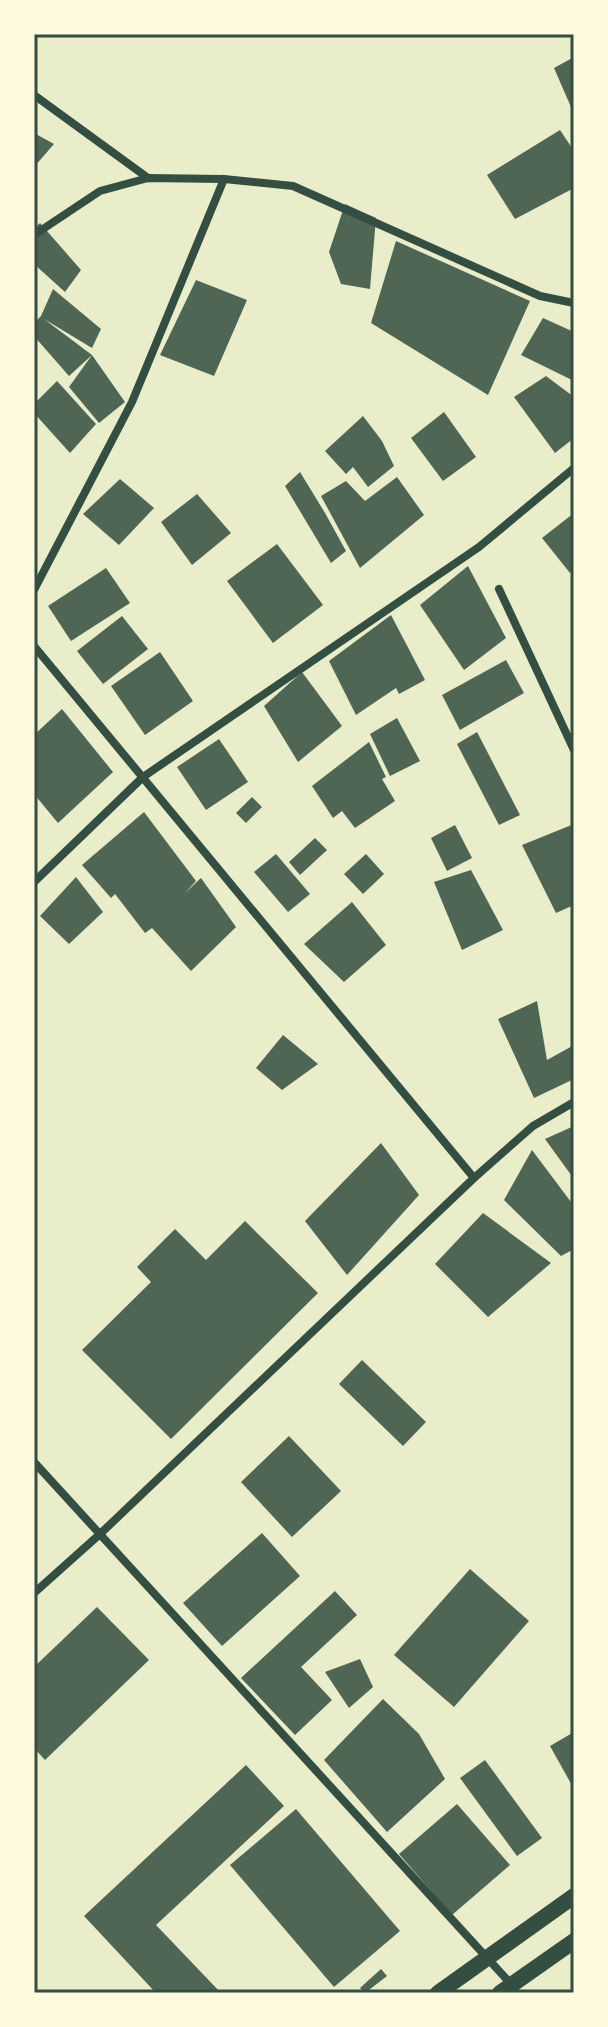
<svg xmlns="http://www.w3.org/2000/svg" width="608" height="2027" font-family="Figtree,sans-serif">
<rect width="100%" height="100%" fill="#e9edc9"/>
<g fill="#4f6655">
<path d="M574 57V114L554 68Z"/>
<path d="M560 130 574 151V188L515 219 487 175Z"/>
<path d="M34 133 54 144 34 167Z"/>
<path d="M345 204 376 218 370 289 341 284 329 252Z"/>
<path d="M40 223 81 270 65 292 34 264V229Z"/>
<path d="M396 241 530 301 488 395 371 323Z"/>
<path d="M196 280 247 300 214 376 160 355Z"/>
<path d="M53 289 101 329 92 348 44 319 92 355 125 402 99 423 69 387 92 355 69 376 34 336V323L41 316Z"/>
<path d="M543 318 574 332V381L521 355Z"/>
<path d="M546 376 574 397V438L555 453 514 397Z"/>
<path d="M57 381 96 424 70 453 34 413V404Z"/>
<path d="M444 412 476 457 443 481 411 438Z"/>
<path d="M363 416 382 441 394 466 368 487 353 467 346 474 325 451Z"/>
<path d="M300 472 325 513 346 551 331 563 285 486Z"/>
<path d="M397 477 424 515 360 568 321 496 346 481 365 501Z"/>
<path d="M120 479 154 508 119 545 83 514Z"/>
<path d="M197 494 231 533 192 565 161 522Z"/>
<path d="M574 513V570L570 573 542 538Z"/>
<path d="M277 544 323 605 273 643 227 581Z"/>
<path d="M468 566 506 638 464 670 420 605Z"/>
<path d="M106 568 130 603 71 641 48 606Z"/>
<path d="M391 615 425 680 399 694 396 688 356 715 329 661Z"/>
<path d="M122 616 148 649 103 684 77 651Z"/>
<path d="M160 652 193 701 145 735 111 686Z"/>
<path d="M506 660 524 693 460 730 442 695Z"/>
<path d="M302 672 342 726 298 762 264 706Z"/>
<path d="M62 709 113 772 58 823 34 794V735Z"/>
<path d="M397 718 420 761 390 776 370 734Z"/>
<path d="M477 732 520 815 499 825 457 744Z"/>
<path d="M219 739 248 782 206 810 177 767Z"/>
<path d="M369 742 386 777 382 779 395 801 355 828 342 811 333 818 312 786Z"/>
<path d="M252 797 262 807 246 823 236 813Z"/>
<path d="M144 812 196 881 185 893 201 878 236 927 191 971 152 928 145 933 115 894 111 898 82 865Z"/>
<path d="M574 824V905L556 913 522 845Z"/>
<path d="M455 825 472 858 447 871 431 838Z"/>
<path d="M315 838 327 850 300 875 289 862Z"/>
<path d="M276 854 310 894 288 912 254 872Z"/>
<path d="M366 854 384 874 363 894 344 874Z"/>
<path d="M471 870 503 930 462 950 434 882Z"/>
<path d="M76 877 103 912 69 944 40 916Z"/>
<path d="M352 902 386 945 344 982 304 944Z"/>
<path d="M537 1001 547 1060 574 1045V1079L534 1098 498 1019Z"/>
<path d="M283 1035 318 1064 282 1090 256 1068Z"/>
<path d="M574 1126V1179L545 1139Z"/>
<path d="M381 1143 419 1195 347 1275 305 1221Z"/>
<path d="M532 1150 574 1206V1249L561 1256 504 1200Z"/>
<path d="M483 1213 551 1263 488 1317 435 1264Z"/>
<path d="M245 1221 318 1293 171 1439 82 1350 151 1282 137 1267 175 1229 206 1260Z"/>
<path d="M362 1360 426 1422 403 1446 339 1384Z"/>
<path d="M289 1436 341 1491 292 1537 241 1482Z"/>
<path d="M262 1533 300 1576 222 1646 183 1603Z"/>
<path d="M470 1569 529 1621 454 1707 394 1655Z"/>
<path d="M335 1591 357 1615 301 1667 332 1700 295 1735 241 1678Z"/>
<path d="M97 1607 149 1660 45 1760 34 1748V1667Z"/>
<path d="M360 1659 373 1687 349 1708 325 1672Z"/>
<path d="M383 1699 419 1734 445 1779 387 1832 324 1760Z"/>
<path d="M574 1732V1789L550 1746Z"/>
<path d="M485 1760 542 1838 517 1856 460 1778Z"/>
<path d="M246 1765 284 1806 156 1925 221 1993H156L84 1916Z"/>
<path d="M457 1804 510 1865 452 1915 399 1854Z"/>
<path d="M296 1809 400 1931 334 1987 230 1865Z"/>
<path d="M381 1969 387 1976 365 1993 360 1988Z"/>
</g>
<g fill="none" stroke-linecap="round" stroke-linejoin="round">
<g stroke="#344e41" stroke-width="8">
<path d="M34 95 148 178"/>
<path d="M34 235 100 191 148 178 224 179 293 186 540 296 574 303"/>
<path d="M499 589 574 750"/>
<path d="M34 590 132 402 224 179"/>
<path d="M34 646 474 1178"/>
<path d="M34 882 143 777 479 547 574 468"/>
<path d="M34 1462 511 1984"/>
<path d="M34 1593 100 1534 474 1178 533 1126 574 1102"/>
</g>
<g stroke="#344e41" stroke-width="16">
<path d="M438 1993 574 1896"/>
<path d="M500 1993 574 1941"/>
</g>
</g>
<rect width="608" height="2027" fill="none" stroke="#fefae0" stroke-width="72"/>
<rect x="36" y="36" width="536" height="1955" fill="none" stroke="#344e41" stroke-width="3"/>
</svg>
